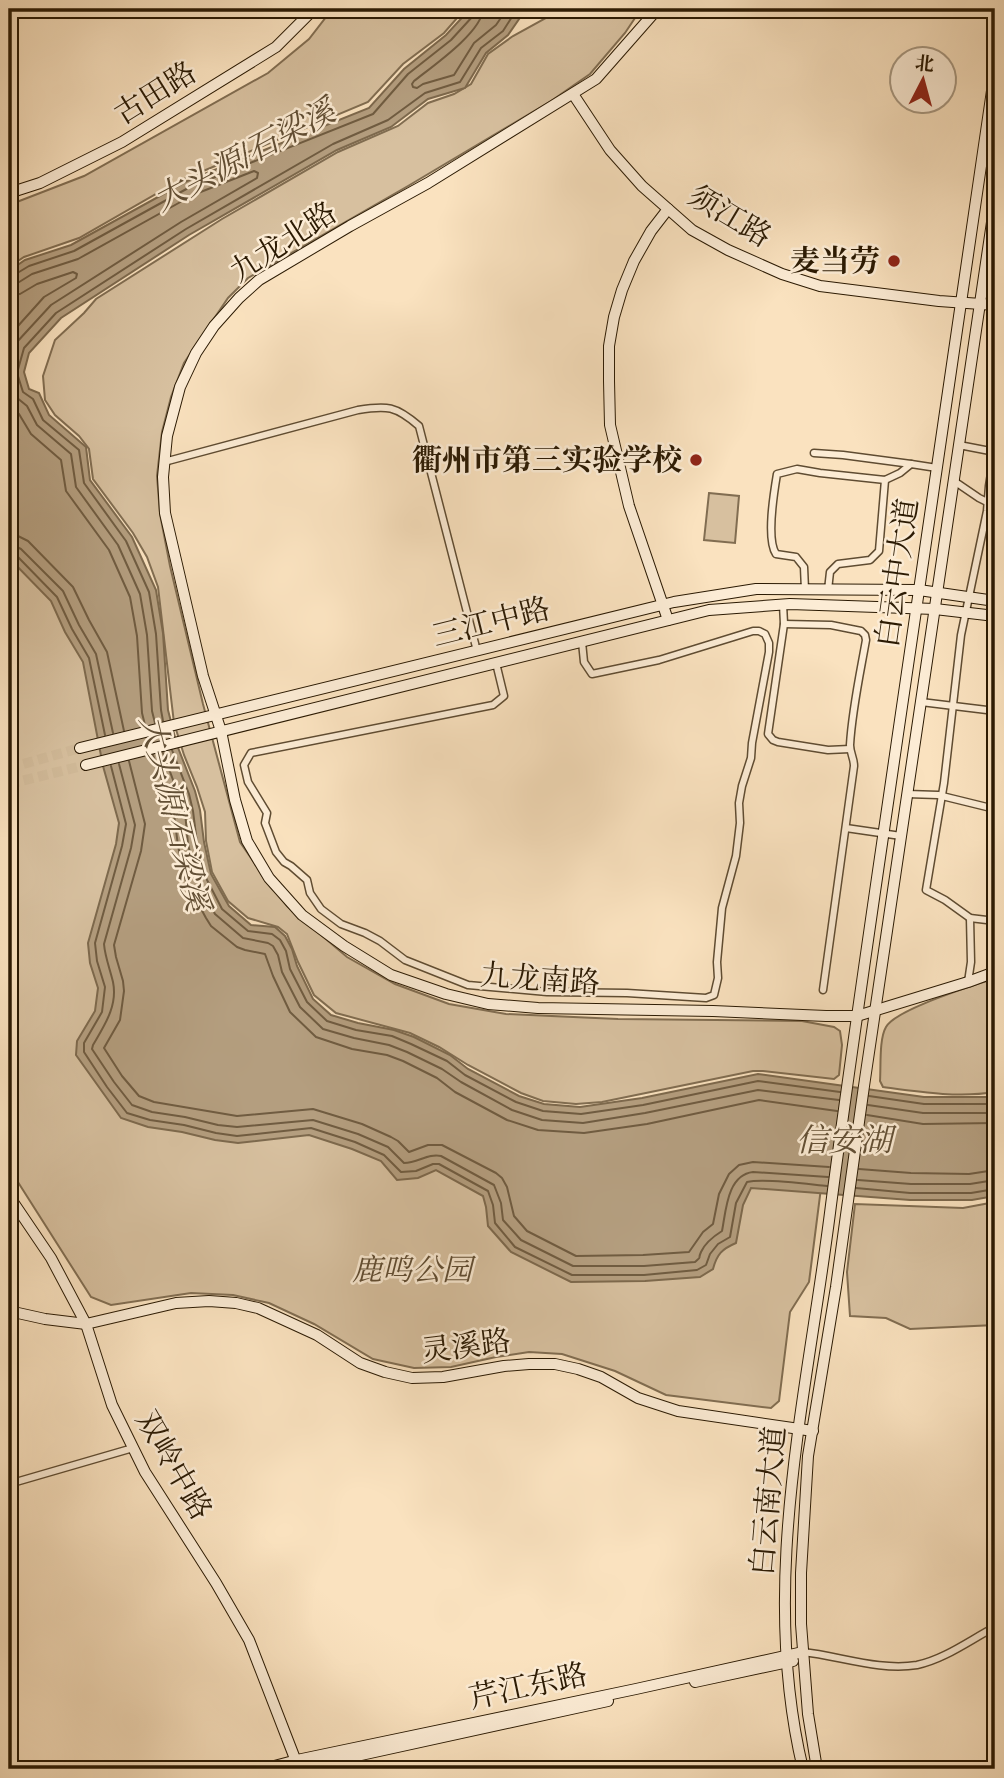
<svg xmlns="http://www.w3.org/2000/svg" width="1004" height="1778" font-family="'IM FELL DW Pica','Noto Serif SC',serif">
<rect width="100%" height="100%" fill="#fae2bf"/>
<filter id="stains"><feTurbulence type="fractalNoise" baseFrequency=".00286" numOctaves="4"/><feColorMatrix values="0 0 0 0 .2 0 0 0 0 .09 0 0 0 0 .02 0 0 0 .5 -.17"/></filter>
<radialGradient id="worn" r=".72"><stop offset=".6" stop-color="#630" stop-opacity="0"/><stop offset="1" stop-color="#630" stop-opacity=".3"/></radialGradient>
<g fill="#d7c09f" stroke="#816d51" stroke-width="2">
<path d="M328 9H465L444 33 403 64 368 102 177 182 79 238 24 257 9 267V205L84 176 268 73 309 39 326 17Z"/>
<path d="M557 9H641L625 33 590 74 551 101 408 186 248 278 228 298 184 363 171 397 162 432 157 476 160 514 170 566 203 704 240 842 260 871 287 906 347 957 395 984 449 1004 506 1014 618 1019 802 1021 834 1027 840 1031 842 1045 839 1075 834 1079 763 1071H753L602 1102 576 1104 543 1101 521 1093 468 1065 439 1047 410 1033 336 1013 314 995 298 962 287 934 278 927 248 918 228 901 212 872 206 841 205 812 197 787 184 755 174 723 158 587 147 557 133 533 93 479 89 449 79 436 55 415 45 400 43 376 55 340 84 313 96 299 222 219 338 152 398 126 428 103 454 94 471 84 488 54 513 36 546 18Z"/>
<path d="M709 493 739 496 735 543 704 540Z"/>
<path d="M9 545 59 606 309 1130 434 1167 741 1194 750 1184 821 1188 809 1282 790 1312 779 1401 771 1408 666 1395 615 1371 562 1354 529 1352 496 1357 451 1367 414 1368 373 1359 314 1324 269 1303 233 1295 191 1293 111 1305 91 1297 9 1168Z"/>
<path d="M995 978V1092C958 1098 920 1092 883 1087L880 1081C881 1066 879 1039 886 1027 896 1009 973 986 995 978Z"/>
<path d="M995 1202V1325L910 1329 886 1318 850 1316 847 1272 855 1204 963 1208Z"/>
</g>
<path fill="#b49e7f" stroke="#7d694d" stroke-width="2" d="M470 9H526L508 35 486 53 465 88 428 99 391 127 337 150 189 235 61 318 29 353 24 372 29 389 39 393 49 415 86 447 90 480 132 537 156 590 163 633 168 710 177 745 195 791 200 810 204 842 211 874 229 906 251 925 275 927 285 936 292 949 297 966 313 999 331 1015 358 1023 394 1030 414 1037 450 1055 468 1069 519 1096 544 1104 580 1107 642 1098 758 1074 924 1097H995V1196L972 1200H910L751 1188 743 1205 736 1243C722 1249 717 1254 713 1269L700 1277 645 1281 571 1282 511 1252 488 1226 486 1207 483 1196 436 1170 418 1178 397 1180 381 1161 352 1149 309 1135 238 1143 215 1140 182 1132 148 1127 121 1118 76 1055 77 1041 95 1011 98 988 90 963 88 943 116 844 119 823 103 766 83 662 65 632 51 601 9 558V271L25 260 71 245 187 181 369 108 404 69 446 35Z"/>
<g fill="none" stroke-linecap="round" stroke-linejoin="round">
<g stroke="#705c41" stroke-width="2">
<path d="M483 9C482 32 433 66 414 81L412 84 413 87 417 88 423 84 454 75 474 43 496 25 507 9"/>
<path d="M9 276 14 275 29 266 74 251 190 187 373 114 408 74 451 40 473 16 474 9"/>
<path d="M9 285 16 284 32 274 78 259 193 195 254 171 258 173 257 178 181 222 51 305 16 343 9 367"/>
<path d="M9 295 20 294 37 284 73 272 77 274 76 278 44 297 9 336"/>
<path d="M9 377 16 397 27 406 37 425 71 454 76 487 118 545 140 594 147 635 152 711 155 723"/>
<path d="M9 405 19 414 31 434 61 460 66 491 109 550 130 597 137 636 142 713 145 725"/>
<path d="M9 535 18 536 28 541 73 587 89 620 107 652 124 731"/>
<path d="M9 545 15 546 21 549 63 591 79 625 96 654 113 733"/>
<path d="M9 554 17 556 57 597 72 629 89 658 105 735"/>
<path d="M163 721 161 710 156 634 149 592 126 541 84 483 79 450 43 420 33 399 23 392 17 373 24 348 56 313 186 229 333 144 388 120 425 93 460 82 481 48 503 31 517 9"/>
<path d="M172 750 189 794 193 811 197 843 205 876 222 909 248 931 272 934 280 940 286 951 290 969 307 1002 327 1021 356 1030 392 1036 411 1044 447 1061 465 1075 516 1102 543 1111 581 1114 643 1105 758 1081 840 1092"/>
<path d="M163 753 185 812 188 844 196 878 215 914 243 938 268 943 273 946 278 955 282 972 300 1007 323 1029 354 1038 389 1045 407 1052 442 1069 461 1082 512 1110 542 1120 583 1123 645 1113 758 1090 839 1100"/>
<path d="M153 755 174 814 178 846 186 881 206 918 211 926 237 947 245 950 265 954 273 976 290 1012 316 1037 352 1049 387 1055 403 1061 437 1078 455 1092 507 1120 538 1130 584 1133 647 1124 759 1100 837 1111"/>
<path d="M129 761 145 824 141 851 114 945 116 957 123 981 124 991 120 1020 104 1048 122 1076 139 1096 154 1102 237 1116 313 1109 362 1124 391 1137 398 1141 409 1152 428 1145H442L496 1173 502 1178 507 1187 514 1216 527 1231 576 1256 643 1255 689 1252 703 1232 713 1224 719 1194 729 1174 739 1165 753 1162 829 1167"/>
<path d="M119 764 135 825 131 848 104 944C105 957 110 969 113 982 118 1006 104 1026 93 1045L92 1049 114 1082 132 1105 152 1112 185 1117 218 1125 237 1127 313 1120 358 1134 388 1147 404 1163C418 1163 428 1153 441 1156L494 1185 501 1203 503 1220 521 1240 573 1266H644L695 1262C703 1255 697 1261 701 1252 705 1243 714 1236 722 1231 726 1211 727 1175 753 1172L828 1177"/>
<path d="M111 766 126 824 122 846 95 943 97 961 105 987 102 1012 84 1043V1052L107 1087 127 1113 150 1120 184 1125 216 1133 237 1136 311 1128 355 1142 384 1155 401 1172 416 1171 433 1164H439L488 1191 493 1205 495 1223 515 1247 572 1275H644L697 1270 706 1265 710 1254 718 1244 730 1237 736 1203 747 1182C765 1178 807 1184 827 1186"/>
<path d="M869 1096 924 1104H995"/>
<path d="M868 1105 923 1113H995"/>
<path d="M867 1115 923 1124 995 1123"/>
<path d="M859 1169 911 1173 969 1174 995 1170"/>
<path d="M858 1180 911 1184H970L995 1180"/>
<path d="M856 1188 910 1193H971L995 1189"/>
</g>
<g stroke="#d1ba99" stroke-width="10" stroke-dasharray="10 5" stroke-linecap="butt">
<path d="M9 768 80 748"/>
<path d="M9 784 86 765"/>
</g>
<g stroke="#5f4c32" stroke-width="9">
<g id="street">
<path d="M959 445 990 451 995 454"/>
<path d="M995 448 989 486 987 511 961 635 944 783 926 890 945 900 970 918 995 921"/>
<path d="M814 453 843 455 911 464"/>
<path d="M164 462 358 410C387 405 396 406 419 426L477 651"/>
<path d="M954 481 979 498 995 506"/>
<path d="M805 590 804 567 796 557 776 554C766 539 774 492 777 474L797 469 820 473 885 480 900 473 911 464 937 468"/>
<path d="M828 590 830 572 838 564 870 560 879 551 885 480"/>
<path d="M783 604 784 624 768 734 773 740 778 742 828 750 850 749"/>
<path d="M784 624 831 625 861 631 865 635 866 640C860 674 852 710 850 745 850 753 854 758 854 766L823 990"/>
<path d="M496 663 504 696 493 705 251 753 244 765 248 782 267 813 265 823 276 852 284 862 291 866 307 880 310 893 321 909 341 924 365 933 380 941 405 960 468 985 547 992 627 993 706 998 714 995 718 978 717 962 722 908 736 856 740 823 739 803 742 786 751 758 752 743 769 652V643L765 634 759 631H753L659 660 592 674 584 662 582 642"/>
<path d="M921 702 995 711"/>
<path d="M907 794 938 795 995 809"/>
<path d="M846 828 901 836"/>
<path d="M968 982 971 962 970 918"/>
<path d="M9 1484 133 1448"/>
<path d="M803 1652C840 1656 879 1671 917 1665 945 1659 970 1640 995 1627"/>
</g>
</g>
<g stroke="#2b1a03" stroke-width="12">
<g id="secondary">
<path d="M656 9 654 13 596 79 428 183 350 226 259 280 239 298 214 326 196 353 180 387 167 436 163 477 165 513 203 676 221 731 235 800 247 841 269 878 302 915 344 946 391 975 446 994 488 1004 538 1008 713 1011 826 1016H857L968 982 995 972"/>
<path d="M573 94 610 150 642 186 692 230 728 250 782 274 820 286 939 301 995 305"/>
<path d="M9 193 40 183 122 142 276 47 308 15 311 9"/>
<path d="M668 620 629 506 610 425 609 381V346L614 317 622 290 634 261 651 231 668 209"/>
<path d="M80 748 674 602 756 589 919 590 995 601"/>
<path d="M86 765 709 610 790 604 935 609 995 616"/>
<path d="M9 1196 51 1258 86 1324 112 1405 145 1472 216 1583 249 1640 299 1769"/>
<path d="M9 1311 45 1319 86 1324 176 1303 209 1301 236 1303 258 1308 317 1335 360 1363 385 1372 412 1378 443 1377 504 1366 529 1364H555L578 1369 601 1377 638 1398 678 1411 813 1431"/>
<path d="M695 1682 793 1661"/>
<path d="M263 1769 297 1760 636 1689 803 1652"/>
<path d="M297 1769 608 1701"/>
<path d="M803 1769C758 1582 808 1392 831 1205 852 1045 876 886 899 727 931 508 963 289 995 70"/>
<path d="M817 1769 808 1714 801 1624V1573L808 1456 836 1287 864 1086 995 202"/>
</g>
</g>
<use href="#street" stroke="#fcecd5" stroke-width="6"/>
<use href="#secondary" stroke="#fcecd5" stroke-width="10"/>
</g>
<g fill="#8f2418" stroke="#fcecd5" stroke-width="2.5">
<circle cx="894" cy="261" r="7"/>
<circle cx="696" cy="460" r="7"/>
</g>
<g text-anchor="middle" stroke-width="5" stroke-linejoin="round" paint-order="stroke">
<g font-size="30" fill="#2b1a03" stroke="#fcecd5">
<text transform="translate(155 93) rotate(-32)" y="10">古田路</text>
<text transform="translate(730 216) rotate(31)" y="10">须江路</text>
<text transform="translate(283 242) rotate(-33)" y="10">九龙北路</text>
<text transform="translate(897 573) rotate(-82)" y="10">白云中大道</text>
<text transform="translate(491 622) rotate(-14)" y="10">三江中路</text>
<text transform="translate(540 979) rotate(4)" y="10">九龙南路</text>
<text transform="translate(466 1346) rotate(-7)" y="10">灵溪路</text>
<text transform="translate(174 1465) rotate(60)" y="10">双岭中路</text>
<text transform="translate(768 1501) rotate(-85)" y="10">白云南大道</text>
<text transform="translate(528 1686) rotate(-12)" y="10">芹江东路</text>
</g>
<g font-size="30" font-weight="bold" fill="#2b1a03" stroke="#fcecd5" text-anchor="end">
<text x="880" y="271">麦当劳</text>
<text x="682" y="470">衢州市第三实验学校</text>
</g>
<g font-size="30" font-style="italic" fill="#5f4c32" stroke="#fcecd5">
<text x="412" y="1280">鹿鸣公园</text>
</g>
<g font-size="32" font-style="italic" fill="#624f35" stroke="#fcecd5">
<text transform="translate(244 155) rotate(-28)" y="11">大头源/石梁溪</text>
<text transform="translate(175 813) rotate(76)" y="11">大头源/石梁溪</text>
<text x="844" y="1151">信安湖</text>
</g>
</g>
<rect width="1004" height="1778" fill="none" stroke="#fae2bf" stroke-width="35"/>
<rect x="10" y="10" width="983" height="1757" fill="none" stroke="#2b1a03" stroke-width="3.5"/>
<rect x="18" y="18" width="969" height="1743" fill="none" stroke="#2b1a03" stroke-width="2"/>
<g transform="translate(923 80) rotate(6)"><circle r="33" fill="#fcecd5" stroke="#a89881" stroke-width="2"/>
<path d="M0-5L12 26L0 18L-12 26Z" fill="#8f2418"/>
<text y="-10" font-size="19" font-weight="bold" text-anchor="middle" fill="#2b1a03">北</text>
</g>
<rect width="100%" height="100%" filter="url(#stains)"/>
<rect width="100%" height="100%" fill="url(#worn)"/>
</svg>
